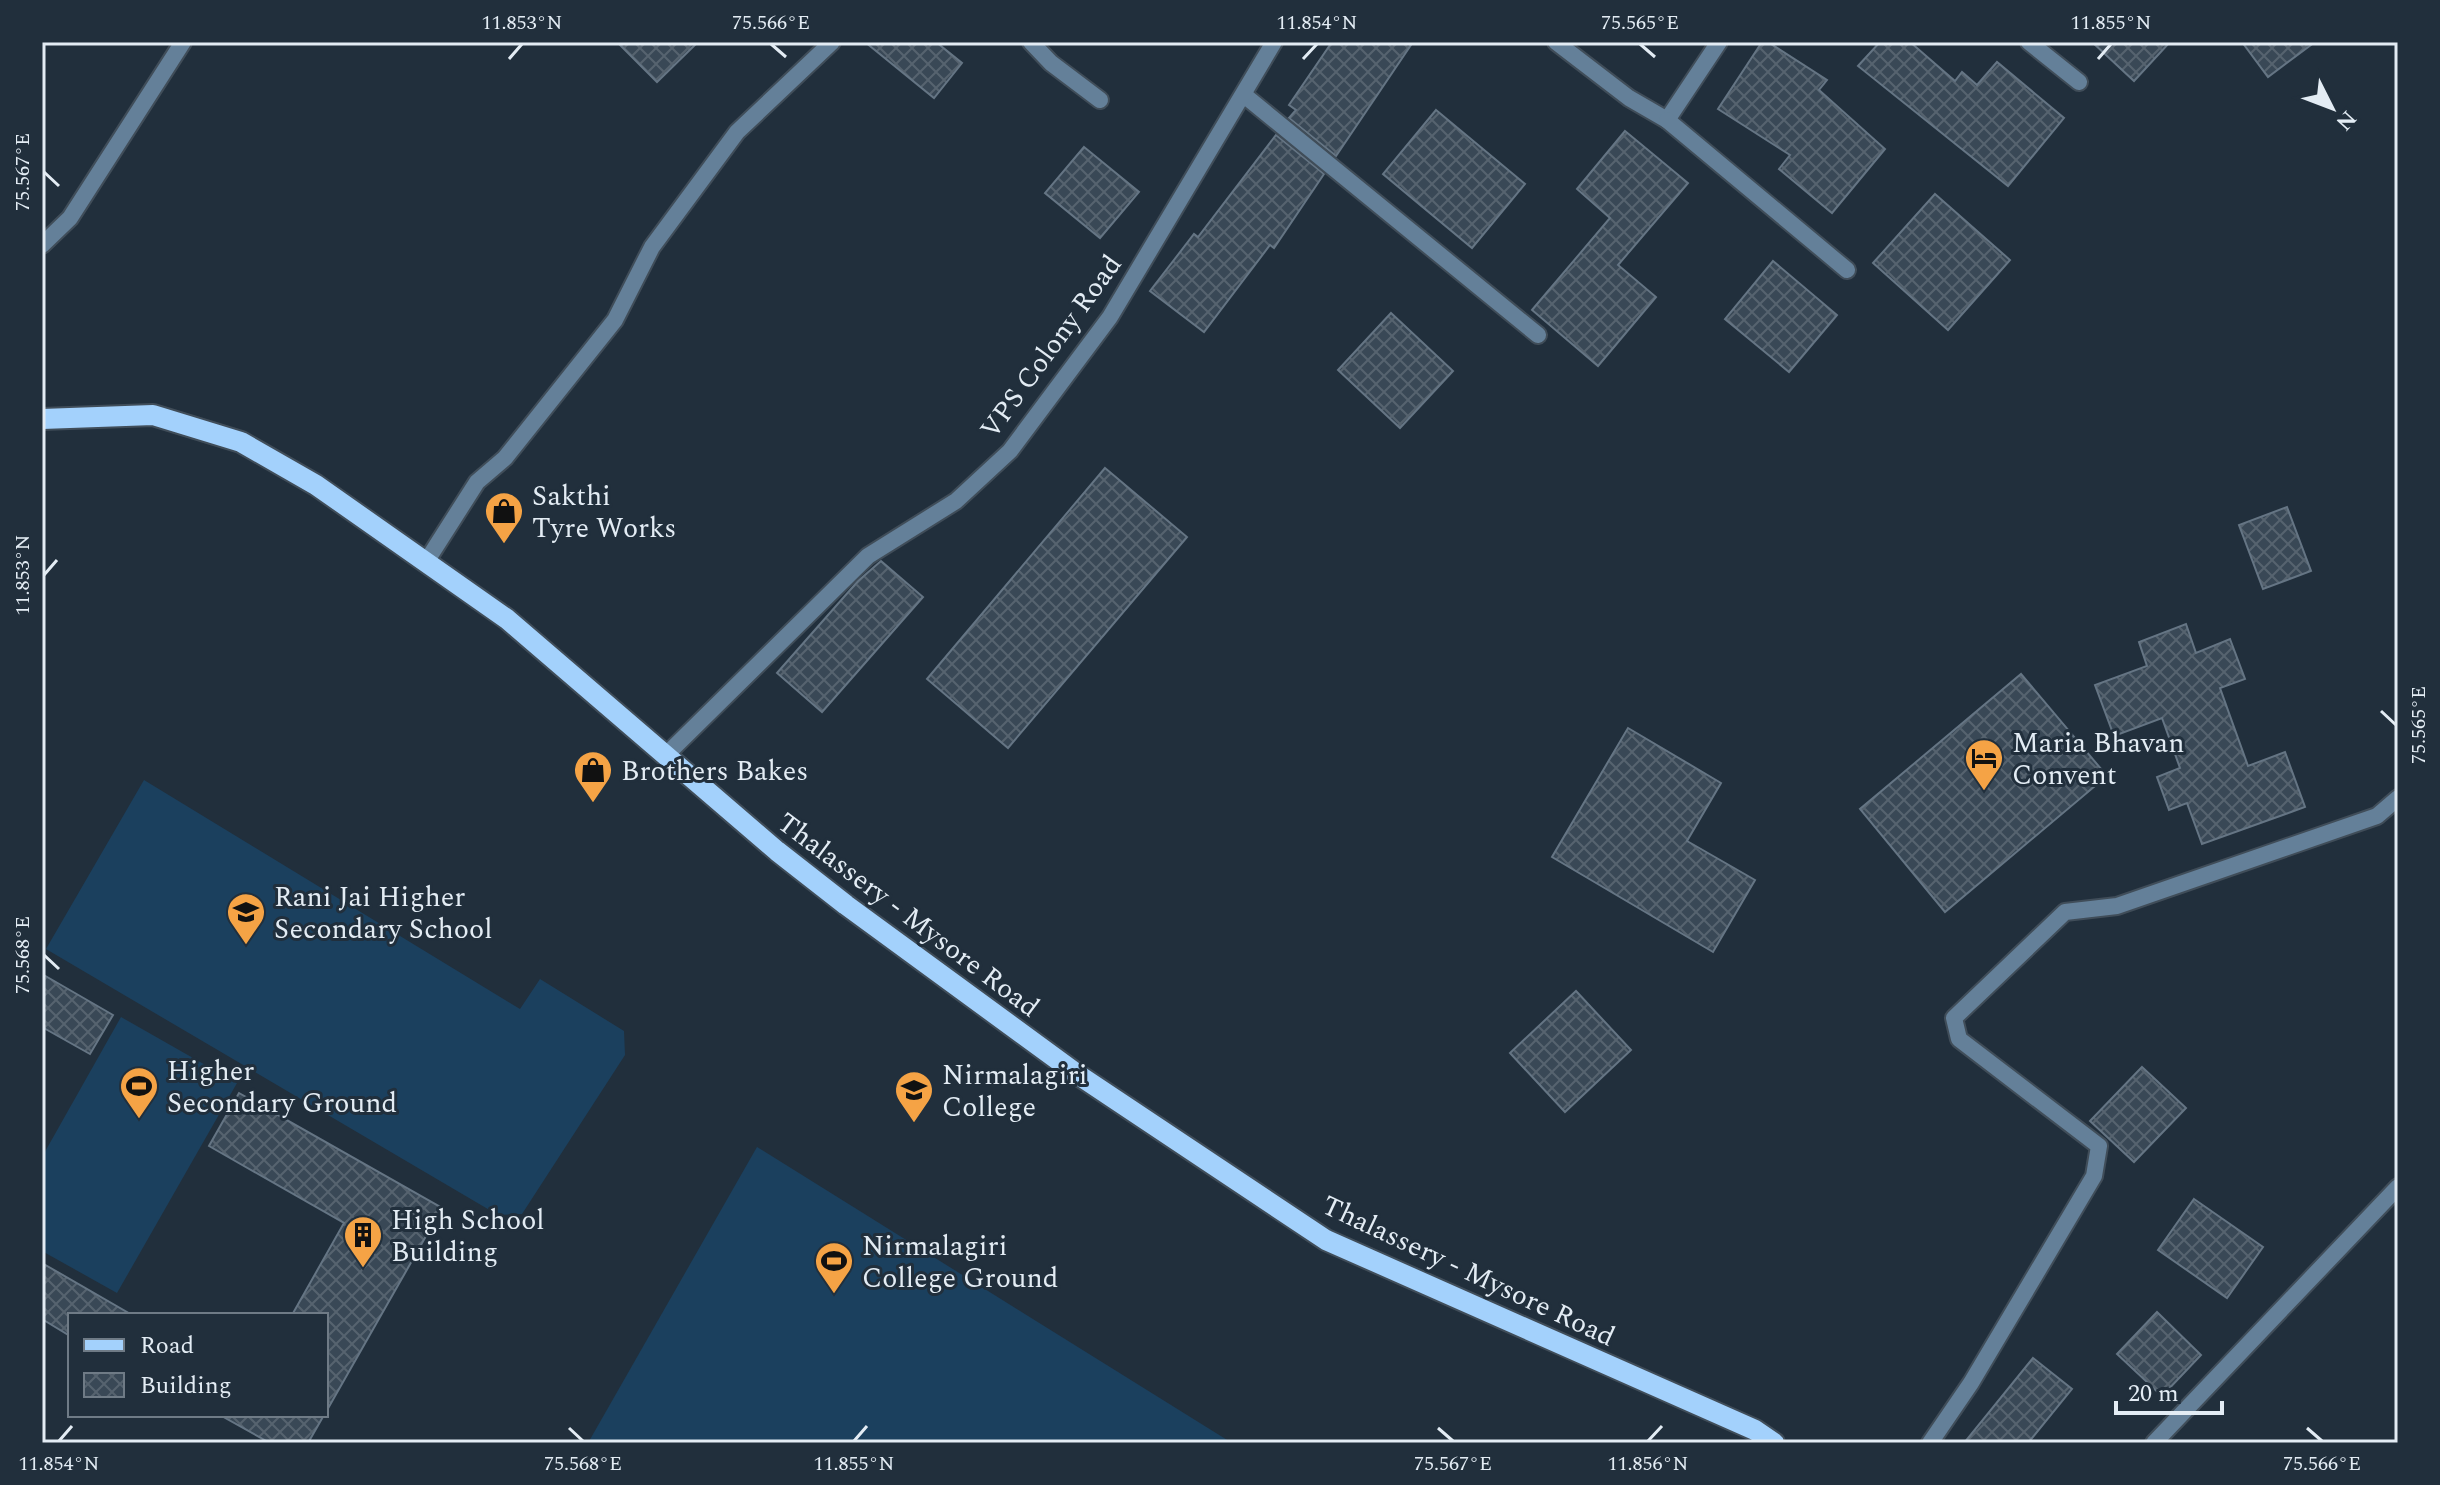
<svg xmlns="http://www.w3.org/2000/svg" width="2440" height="1485" font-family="Spectral,serif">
<defs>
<pattern id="building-cross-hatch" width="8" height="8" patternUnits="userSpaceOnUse" patternTransform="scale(2)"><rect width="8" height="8" fill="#394856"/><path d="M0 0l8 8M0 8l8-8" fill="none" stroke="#56636f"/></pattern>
</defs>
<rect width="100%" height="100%" fill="#212f3c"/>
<g fill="#1b405e">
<path d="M144 780 520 1009 540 979 624 1031 625 1055 522 1214 498 1215 46 949Z"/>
<path d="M121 1017 237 1083 117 1293 42 1251V1157Z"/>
<path d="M757 1147 1232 1443H588Z"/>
</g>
<g fill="url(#building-cross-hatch)" stroke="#657584" stroke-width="2">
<path d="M617 42H698L657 82Z"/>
<path d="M865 42H936L962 63 934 98Z"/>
<path d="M1332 42H1413L1336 156 1289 118 1296 110 1289 105Z"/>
<path d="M1762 42H1768L1827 80 1819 90 1885 149 1832 213 1779 169 1790 155 1718 109Z"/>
<path d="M1880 42H1910L1955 81 1962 72 1977 85 1997 62 2064 118 2008 186 1858 66Z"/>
<path d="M2092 42H2170L2134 81Z"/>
<path d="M2242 42H2315L2268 77Z"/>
<path d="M1436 110 1525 184 1472 248 1383 174Z"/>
<path d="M1625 131 1688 183 1618 265 1656 297 1598 366 1532 310 1610 218 1577 189Z"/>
<path d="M1276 135 1324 174 1274 248 1270 245 1204 332 1150 291 1194 234 1198 237Z"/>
<path d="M1084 147 1139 192 1100 238 1045 193Z"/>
<path d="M1935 194 2010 260 1948 330 1873 263Z"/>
<path d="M1773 261 1837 315 1789 372 1725 319Z"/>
<path d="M1391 313 1453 371 1400 428 1338 370Z"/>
<path d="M1105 468 1187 537 1008 748 927 679Z"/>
<path d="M2287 507 2311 571 2263 589 2239 525Z"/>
<path d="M881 561 923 597 822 712 777 673 858 581Z"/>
<path d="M2186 624 2196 653 2230 639 2245 679 2220 688 2248 766 2285 752 2305 807 2202 844 2187 803 2169 810 2157 777 2180 768 2162 718 2114 736 2095 685 2147 666 2139 642Z"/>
<path d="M2021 674 2107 776 1945 912 1860 809Z"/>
<path d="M1628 728 1721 783 1687 841 1755 880 1713 952 1552 857Z"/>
<path d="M42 974 113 1015 90 1054 42 1027Z"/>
<path d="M1576 991 1631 1050 1565 1112 1510 1053Z"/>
<path d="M2142 1067 2186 1108 2134 1162 2090 1121Z"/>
<path d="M239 1093 442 1208 326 1412V1315H292L344 1223 209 1146Z"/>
<path d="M2194 1199 2263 1247 2227 1298 2158 1250Z"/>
<path d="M42 1263 132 1315H70V1336L42 1319Z"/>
<path d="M2157 1312 2201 1355 2162 1396 2117 1354Z"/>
<path d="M2033 1358 2072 1389 2028 1443H1964Z"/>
<path d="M220 1415H324L308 1443H270Z"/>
</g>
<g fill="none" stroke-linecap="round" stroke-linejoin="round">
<g stroke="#404d59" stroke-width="20">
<g id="minor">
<path d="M1031 42 1051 63 1100 100"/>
<path d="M1556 42 1629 98 1667 120 1719 42"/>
<path d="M2029 42 2079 82"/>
<path d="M1244 95 1538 335"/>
<path d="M1667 120 1847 270"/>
<path d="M42 245 70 218 183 42"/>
<path d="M426 562 477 482 505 458 615 320 652 247 737 132 832 42"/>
<path d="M665 756 868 556 956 501 1010 451 1110 317 1274 42"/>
<path d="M1930 1443 1971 1383 2094 1176 2099 1146 1959 1039 1954 1018 2065 912 2117 906 2377 816 2398 798"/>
<path d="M2154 1443 2398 1187"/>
</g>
</g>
<g stroke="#404d59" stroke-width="24">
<path id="primary" d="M42 419 153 415 241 442 316 485 507 619 777 851 846 905 1077 1074 1326 1240 1755 1430 1774 1443"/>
</g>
<use href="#minor" stroke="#648099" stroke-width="16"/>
<use href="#primary" stroke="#a3d1fc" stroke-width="20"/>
</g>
<path fill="none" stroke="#e3ecf4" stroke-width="3" d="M771 44 786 57M1640 44 1655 57M509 59 522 44M1303 59 1317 44M2098 59 2111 44M44 172 59 186M44 575 57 560M2381 711 2396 725M44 955 59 969M569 1428 583 1441M1438 1428 1453 1441M2307 1428 2322 1441M59 1441 72 1426M854 1441 867 1426M1648 1441 1662 1426"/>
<defs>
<g id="shop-pin" transform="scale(2)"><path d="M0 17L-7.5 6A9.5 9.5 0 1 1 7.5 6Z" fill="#f5a345" stroke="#212f3c"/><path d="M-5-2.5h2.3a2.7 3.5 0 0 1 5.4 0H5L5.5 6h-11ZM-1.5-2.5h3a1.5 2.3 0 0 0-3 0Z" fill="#111"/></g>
<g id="hotel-pin" transform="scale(2)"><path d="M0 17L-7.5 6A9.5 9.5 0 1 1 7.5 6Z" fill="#f5a345" stroke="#212f3c"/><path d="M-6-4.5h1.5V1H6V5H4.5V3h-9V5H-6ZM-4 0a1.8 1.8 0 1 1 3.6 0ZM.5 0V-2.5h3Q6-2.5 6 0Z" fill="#111"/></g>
<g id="school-pin" transform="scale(2)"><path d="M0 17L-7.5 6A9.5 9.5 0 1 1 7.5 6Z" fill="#f5a345" stroke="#212f3c"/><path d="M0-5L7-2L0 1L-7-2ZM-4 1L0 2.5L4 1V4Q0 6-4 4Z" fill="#111"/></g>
<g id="stadium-pin" transform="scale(2)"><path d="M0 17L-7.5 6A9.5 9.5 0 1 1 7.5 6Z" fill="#f5a345" stroke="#212f3c"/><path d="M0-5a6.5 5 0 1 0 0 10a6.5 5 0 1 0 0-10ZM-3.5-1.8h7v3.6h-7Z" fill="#111"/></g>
<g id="university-pin" transform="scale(2)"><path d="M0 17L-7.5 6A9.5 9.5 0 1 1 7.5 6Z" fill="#f5a345" stroke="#212f3c"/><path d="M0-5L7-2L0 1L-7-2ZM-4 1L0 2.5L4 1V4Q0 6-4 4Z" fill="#111"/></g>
<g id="building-pin" transform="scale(2)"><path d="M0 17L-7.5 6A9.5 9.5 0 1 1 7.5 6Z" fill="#f5a345" stroke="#212f3c"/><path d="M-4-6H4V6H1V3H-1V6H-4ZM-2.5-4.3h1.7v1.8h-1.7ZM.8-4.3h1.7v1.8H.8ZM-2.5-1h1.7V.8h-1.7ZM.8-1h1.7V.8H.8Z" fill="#111"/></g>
</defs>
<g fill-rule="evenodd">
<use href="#shop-pin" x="504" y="511"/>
<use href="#hotel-pin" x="1984" y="758"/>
<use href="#shop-pin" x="593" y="770"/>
<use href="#school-pin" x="246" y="912"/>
<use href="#stadium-pin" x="139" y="1086"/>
<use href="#university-pin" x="914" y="1090"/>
<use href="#building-pin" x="363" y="1235"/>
<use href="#stadium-pin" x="834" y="1261"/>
</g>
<g text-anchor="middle" stroke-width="6" stroke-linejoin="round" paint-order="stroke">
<g font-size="28" fill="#e3ecf4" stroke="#212f3c">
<text transform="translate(1050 346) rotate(-54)" y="10">VPS Colony Road</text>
<text transform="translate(909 914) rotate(37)" y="10">Thalassery - Mysore Road</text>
<text transform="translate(1469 1270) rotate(25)" y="10">Thalassery - Mysore Road</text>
</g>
<g font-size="28" fill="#e3ecf4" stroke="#212f3c" text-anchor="start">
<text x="532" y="505">Sakthi<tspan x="532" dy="32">Tyre Works</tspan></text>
<text x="2012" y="752">Maria Bhavan<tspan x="2012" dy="32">Convent</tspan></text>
<text x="621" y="780">Brothers Bakes</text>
<text x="274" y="906">Rani Jai Higher<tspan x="274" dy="32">Secondary School</tspan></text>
<text x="167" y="1080">Higher<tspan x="167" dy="32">Secondary Ground</tspan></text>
<text x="942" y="1084">Nirmalagiri<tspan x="942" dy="32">College</tspan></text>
<text x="391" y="1229">High School<tspan x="391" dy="32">Building</tspan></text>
<text x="862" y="1255">Nirmalagiri<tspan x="862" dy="32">College Ground</tspan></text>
</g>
</g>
<rect width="2440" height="1485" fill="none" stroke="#212f3c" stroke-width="88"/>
<rect x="68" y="1313" width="260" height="104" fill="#212f3c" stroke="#6f7b86" stroke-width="2"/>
<rect x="84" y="1339" width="40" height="12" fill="#a3d1fc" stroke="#6f7b86" stroke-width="2"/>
<text x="140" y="1353" font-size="24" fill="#e3ecf4">Road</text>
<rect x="84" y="1373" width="40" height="24" fill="url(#building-cross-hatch)" stroke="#6f7b86" stroke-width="2"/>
<text x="140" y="1393" font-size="24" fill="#e3ecf4">Building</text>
<g transform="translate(2332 108) rotate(132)" stroke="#212f3c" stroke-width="6" paint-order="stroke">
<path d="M0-6L14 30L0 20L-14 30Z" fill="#e3ecf4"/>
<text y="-12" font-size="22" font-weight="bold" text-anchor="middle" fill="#e3ecf4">N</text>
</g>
<path d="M2116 1401v12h106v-12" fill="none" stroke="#e3ecf4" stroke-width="4"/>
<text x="2128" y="1401" font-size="24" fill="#e3ecf4" stroke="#212f3c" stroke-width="6" paint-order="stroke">20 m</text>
<rect x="44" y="44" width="2352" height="1397" fill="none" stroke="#e3ecf4" stroke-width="3"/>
<g font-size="20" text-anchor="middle" fill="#e3ecf4">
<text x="522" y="29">11.853°N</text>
<text x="771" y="29">75.566°E</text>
<text x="1317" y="29">11.854°N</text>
<text x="1640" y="29">75.565°E</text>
<text x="2111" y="29">11.855°N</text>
<text transform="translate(22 172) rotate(-90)" y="7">75.567°E</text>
<text transform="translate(22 575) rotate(-90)" y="7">11.853°N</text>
<text transform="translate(2418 725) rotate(-90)" y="7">75.565°E</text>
<text transform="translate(22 955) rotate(-90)" y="7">75.568°E</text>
<text x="59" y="1470">11.854°N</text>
<text x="583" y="1470">75.568°E</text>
<text x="854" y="1470">11.855°N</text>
<text x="1453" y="1470">75.567°E</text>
<text x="1648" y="1470">11.856°N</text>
<text x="2322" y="1470">75.566°E</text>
</g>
</svg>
